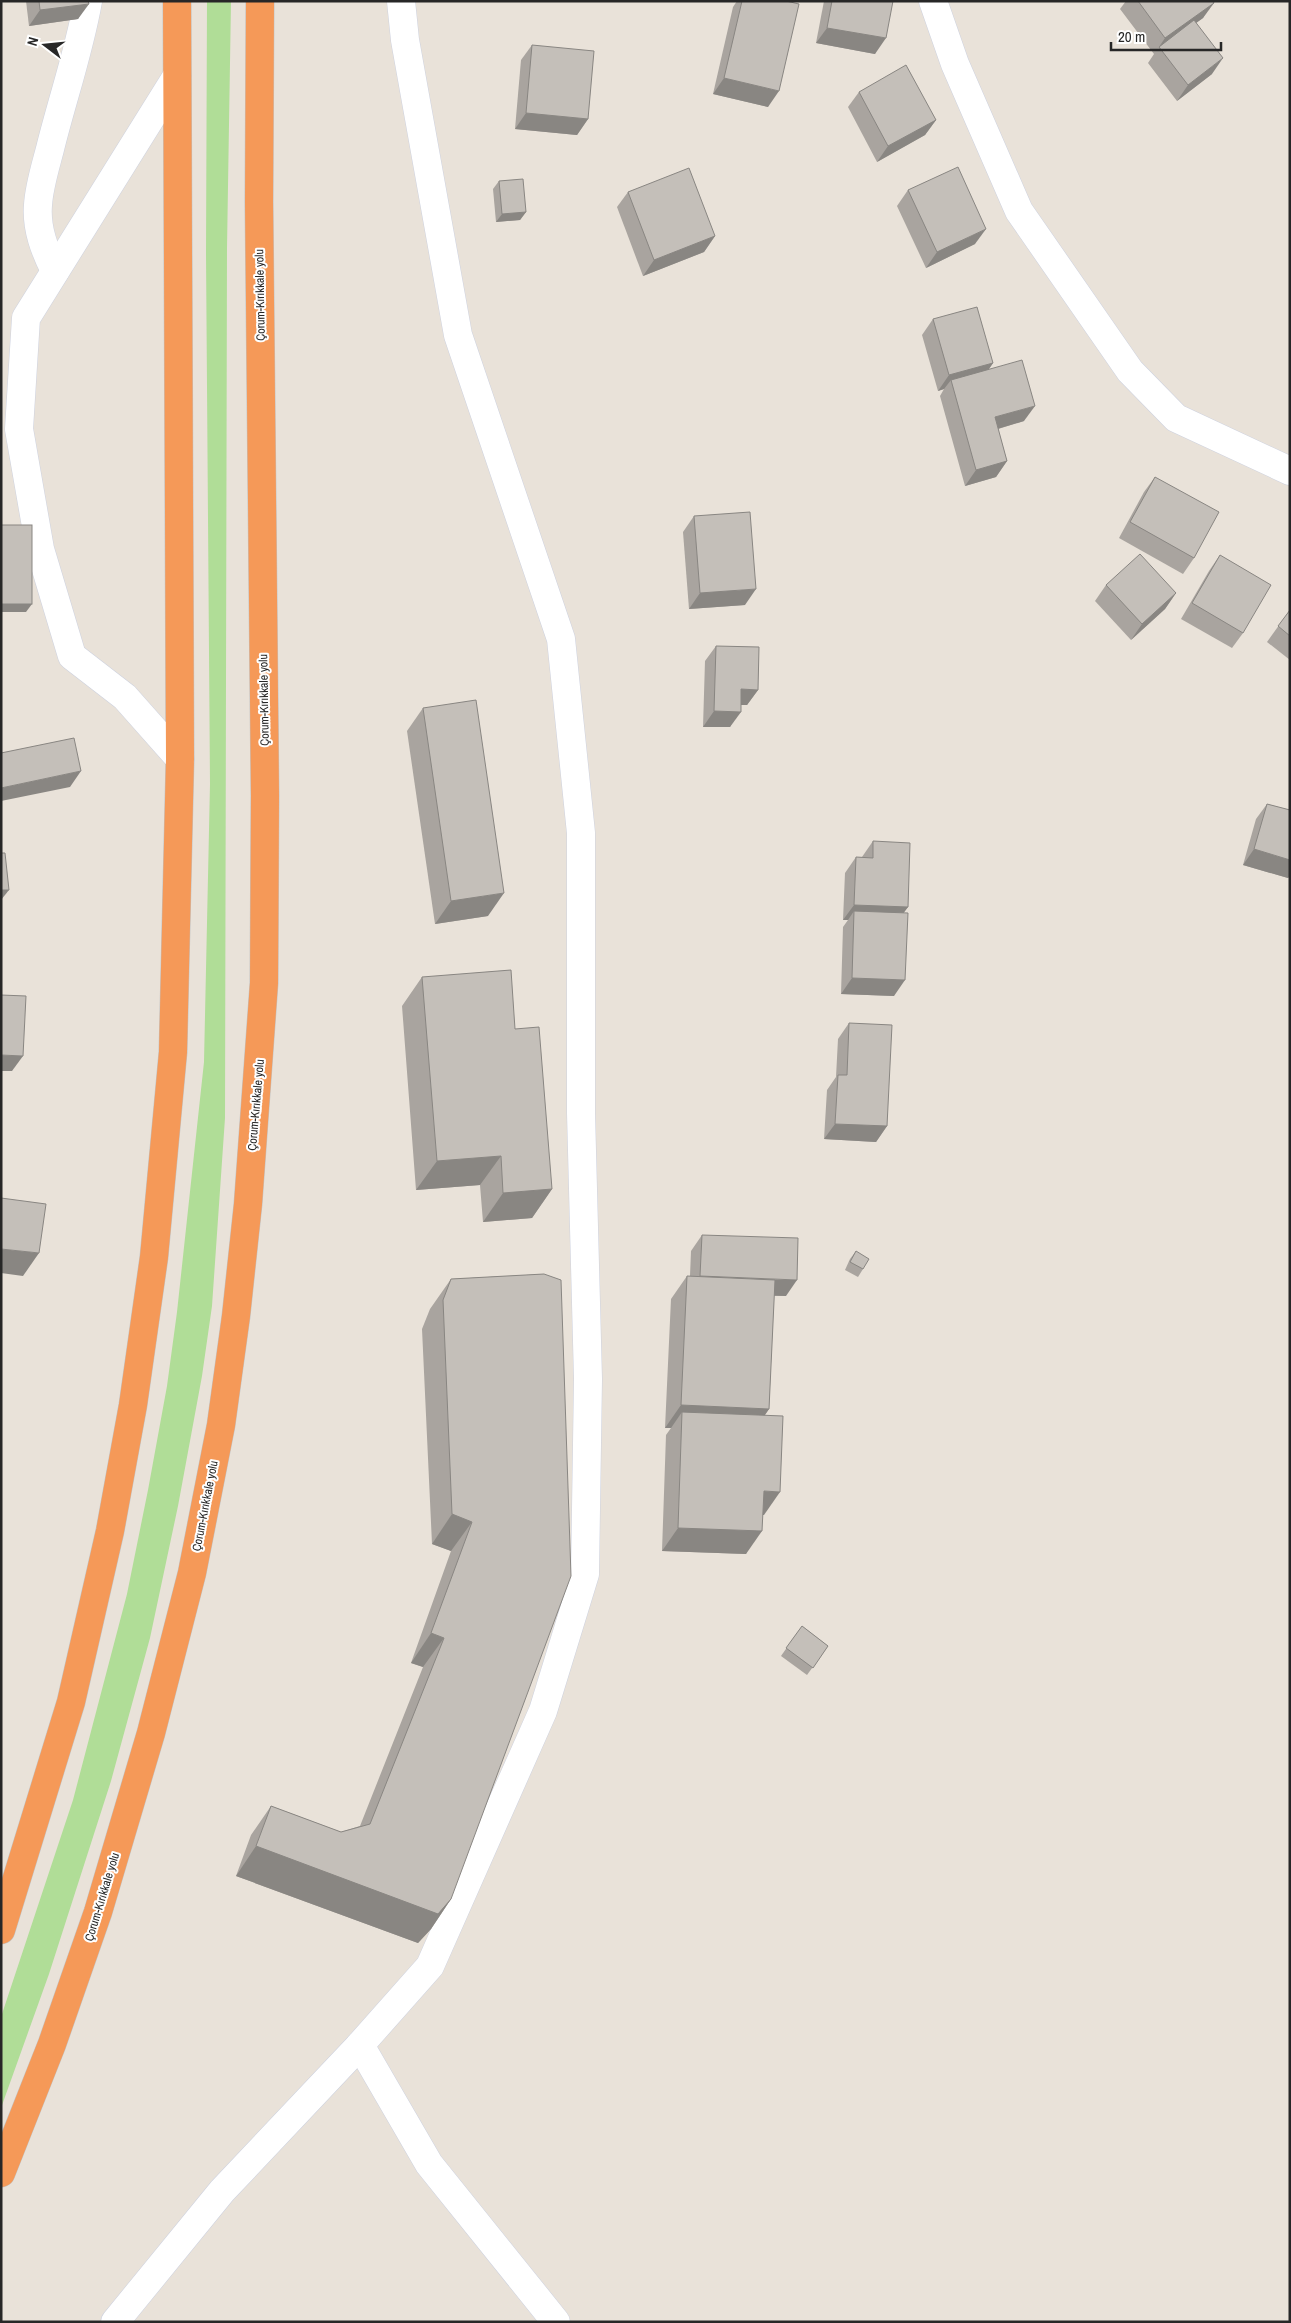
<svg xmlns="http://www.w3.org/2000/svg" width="1291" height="2323" font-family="'Archivo Narrow',sans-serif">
<rect width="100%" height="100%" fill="#e9e2d9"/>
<path fill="#b0dd97" d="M207 1H231L227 248 225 1118 212 1306 202 1376 178 1506 150 1638 111 1781 49 1974 1 2108V2017L73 1800 127 1594 148 1490 167 1386 177 1312 204 1062 210 784 206 253Z"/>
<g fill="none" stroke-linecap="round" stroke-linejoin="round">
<g stroke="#ced2df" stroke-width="29">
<g id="minor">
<path d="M933 1 955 64 1019 211 1130 371 1176 418 1290 471"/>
<path d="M177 76 26 318 19 429 40 549 72 656 125 697 180 759"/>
<path d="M55 271C45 251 36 229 38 205 39 187 45 168 50 149 62 100 79 52 88 1"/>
<path d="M360 2045 429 2164 556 2322"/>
<path d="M115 2322 222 2191 360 2045 430 1966 543 1711 585 1574 588 1379 581 1113V833L561 639 458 335 405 40 401 1"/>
</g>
</g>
<g stroke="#c3c3c3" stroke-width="29">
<g id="highway">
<path d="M1 1930 71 1702 110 1531 133 1405 154 1257 173 1052 180 759 177 1"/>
<path d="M1 2173 52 2044 98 1912 151 1733 192 1573 221 1425 236 1316 248 1204 264 983 265 796 259 202 260 1"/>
</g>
</g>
<use href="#minor" stroke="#fff" stroke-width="28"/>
<use href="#highway" stroke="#f59958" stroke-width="28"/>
</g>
<g fill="#a9a49f">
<path d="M26 1H88L78 19 29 26Z"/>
<path d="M737 1H786L768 107 713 94 733 7Z"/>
<path d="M824 1H893L875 54 816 43Z"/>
<path d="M1126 1H1213L1203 18 1196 23 1212 74 1177 101 1148 63 1154 54 1120 9Z"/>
<path d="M532 45 588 119 577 135 515 129 521 60Z"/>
<path d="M859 92 936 120 925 135 877 162 848 107Z"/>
<path d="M499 181 526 212 520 220 496 222 493 189Z"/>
<path d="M908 190 975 244 926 268 897 206Z"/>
<path d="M628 192 715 236 704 252 643 276 617 207Z"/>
<path d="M933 319 993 363 989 369 1024 421 998 429 1007 461 996 477 965 486 940 396 944 389 938 391 922 335Z"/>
<path d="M1155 477 1194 558 1183 574 1119 538 1144 492Z"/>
<path d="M694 516 745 605 689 609 683 532Z"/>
<path d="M1220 555 1243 633 1232 648 1181 619 1209 571Z"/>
<path d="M1106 585 1176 593 1165 609 1131 640 1095 601Z"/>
<path d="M1290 610V660L1267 642Z"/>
<path d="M716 646 758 690 747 705H741L730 727H703L705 661Z"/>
<path d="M423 708 488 916 435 924 407 731Z"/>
<path d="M1267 804 1290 810V876L1288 878 1243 865 1256 819Z"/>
<path d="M873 841 908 907 903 913 894 996 841 994 843 927 848 920H843L845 873 856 857H862Z"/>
<path d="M422 977 515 1029 552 1189 532 1218 483 1222 480 1185 416 1190 402 1006Z"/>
<path d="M849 1023 887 1126 876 1142 824 1139 827 1090 836 1077 838 1039Z"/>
<path d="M702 1235 786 1296H774L769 1409 765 1415 764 1515H763L746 1554 662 1551 666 1435 671 1428H665L671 1299 687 1276H690L691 1251Z"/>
<path d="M856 1251 863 1269 858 1277 845 1270 850 1259Z"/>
<path d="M544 1274 451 1899 431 1929 418 1943 236 1876 251 1835 271 1806 341 1832 360 1826 423 1667 411 1663 451 1551 432 1544 422 1329 430 1309 451 1279Z"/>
<path d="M802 1626 828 1646 807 1675 781 1656Z"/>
</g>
<g fill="#898682">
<path d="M1214 3 1203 18 1160 49 1159 47 1165 38Z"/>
<path d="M89 4 78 19 29 26 40 10Z"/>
<path d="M827 28 886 38 875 54 816 43Z"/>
<path d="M1223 58 1212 74 1177 101 1188 85Z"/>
<path d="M724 78 779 91 768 107 713 94Z"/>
<path d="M526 113 588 119 577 135 515 129Z"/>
<path d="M936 120 925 135 877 162 888 146Z"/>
<path d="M526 212 520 220 496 222 502 214Z"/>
<path d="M986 229 975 244 926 268 937 252Z"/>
<path d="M715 236 704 252 643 276 654 260Z"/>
<path d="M993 363 982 379 951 380 944 389 938 391 949 375Z"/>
<path d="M1035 406 1024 421 984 433 995 417Z"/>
<path d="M1007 461 996 477 965 486 976 470Z"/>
<path d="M756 589 745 605 689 609 700 593Z"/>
<path d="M1176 593 1165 609 1131 640 1142 624Z"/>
<path d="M1 604H32L26 612H1Z"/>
<path d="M741 689 758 690 747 705H730Z"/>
<path d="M714 711 741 712 730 727H703Z"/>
<path d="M81 771 70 787 1 801V788Z"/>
<path d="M1254 849 1290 860V876L1288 878 1243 865Z"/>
<path d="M1 890H9L1 900Z"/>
<path d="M504 893 488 916 435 924 451 901Z"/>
<path d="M854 905 908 907 897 922 854 911 848 920H843Z"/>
<path d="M852 978 905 980 894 996 841 994Z"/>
<path d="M1 1055 23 1056 12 1071H1Z"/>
<path d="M835 1124 887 1126 876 1142 824 1139Z"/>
<path d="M501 1156 480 1185 416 1190 437 1161Z"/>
<path d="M552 1189 532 1218 483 1222 503 1193Z"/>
<path d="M1 1249 39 1253 23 1276 1 1273Z"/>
<path d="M700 1277 797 1280 786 1296 689 1292Z"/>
<path d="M681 1405 769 1409 753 1432 682 1412 671 1428H665Z"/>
<path d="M764 1491 780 1492 764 1515 748 1514Z"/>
<path d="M452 1514 472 1522 451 1551 432 1544Z"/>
<path d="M678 1528 762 1531 746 1554 662 1551Z"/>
<path d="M431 1633 444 1638 423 1667 411 1663Z"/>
<path d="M256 1846 451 1899 431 1929 418 1943 236 1876Z"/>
</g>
<g fill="#c4bfb9" stroke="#898682">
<path d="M39 1H88L89 4 40 10Z"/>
<path d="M742 1H786L799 4 779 91 724 78Z"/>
<path d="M832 1H893L886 38 827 28Z"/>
<path d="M1138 1H1213L1214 3 1165 38Z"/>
<path d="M1194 20 1223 58 1188 85 1159 47Z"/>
<path d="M532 45 594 51 588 119 526 113Z"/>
<path d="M906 65 936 120 888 146 859 92Z"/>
<path d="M958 167 986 229 937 252 908 190Z"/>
<path d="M689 168 715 236 654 260 628 192Z"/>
<path d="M523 179 526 212 502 214 499 181Z"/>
<path d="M977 307 993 363 949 375 933 319Z"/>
<path d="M1022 360 1035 406 995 417 1007 461 976 470 951 380Z"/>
<path d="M1155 477 1219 512 1194 558 1130 522Z"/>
<path d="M750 512 756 589 700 593 694 516Z"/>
<rect x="1" y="525" width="31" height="79"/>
<path d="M1140 554 1176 593 1142 624 1106 585Z"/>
<path d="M1220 555 1271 585 1243 633 1192 603Z"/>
<path d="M1290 610V636L1278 626Z"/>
<path d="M716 646 759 647 758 690 741 689V712L714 711Z"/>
<path d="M476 700 504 893 451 901 423 708Z"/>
<path d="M74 738 81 771 1 788V753Z"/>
<path d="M1267 804 1290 810V860L1254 849Z"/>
<path d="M873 841 910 843 908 907 854 905 856 857 873 858Z"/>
<path d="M1 853H5L9 890H1Z"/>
<path d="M854 911 908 913 905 980 852 978Z"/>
<path d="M511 970 515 1029 539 1027 552 1189 503 1193 501 1156 437 1161 422 977Z"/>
<path d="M1 995 26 996 23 1056 1 1055Z"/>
<path d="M849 1023 892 1025 887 1126 835 1124 838 1075H847Z"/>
<path d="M1 1198 46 1204 39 1253 1 1249Z"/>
<path d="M702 1235 798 1238 797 1280 700 1276Z"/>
<path d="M856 1251 869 1259 863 1269 850 1262Z"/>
<path d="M544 1274 561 1280 571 1576 451 1899 438 1914 256 1846 271 1806 341 1832 370 1824 444 1638 431 1633 472 1522 452 1514 443 1300 451 1279Z"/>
<path d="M687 1276 775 1280 769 1409 681 1405Z"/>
<path d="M682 1412 783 1416 780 1492 764 1491 762 1531 678 1528Z"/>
<path d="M802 1626 828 1646 813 1668 786 1648Z"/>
</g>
<g text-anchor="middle" stroke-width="4" stroke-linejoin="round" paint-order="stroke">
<g font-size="12" fill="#272727" stroke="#fff">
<text transform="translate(260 295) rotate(-91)" y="4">Çorum-Kırıkkale yolu</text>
<text transform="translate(264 700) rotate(-91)" y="4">Çorum-Kırıkkale yolu</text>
<text transform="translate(256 1105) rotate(-85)" y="4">Çorum-Kırıkkale yolu</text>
<text transform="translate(205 1506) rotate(-79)" y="4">Çorum-Kırıkkale yolu</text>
<text transform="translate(102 1897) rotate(-73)" y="4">Çorum-Kırıkkale yolu</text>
</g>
</g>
<rect width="1291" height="2323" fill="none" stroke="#272727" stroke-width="5"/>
<g transform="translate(45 45) rotate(286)" stroke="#ffffff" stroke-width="4" paint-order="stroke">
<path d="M0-4L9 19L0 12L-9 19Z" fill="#272727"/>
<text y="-8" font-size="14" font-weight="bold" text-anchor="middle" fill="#272727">N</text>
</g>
<path d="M1111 42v8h110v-8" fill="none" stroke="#272727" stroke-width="2.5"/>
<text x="1118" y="42" font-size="15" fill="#272727" stroke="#ffffff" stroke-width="4" paint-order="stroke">20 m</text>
</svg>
